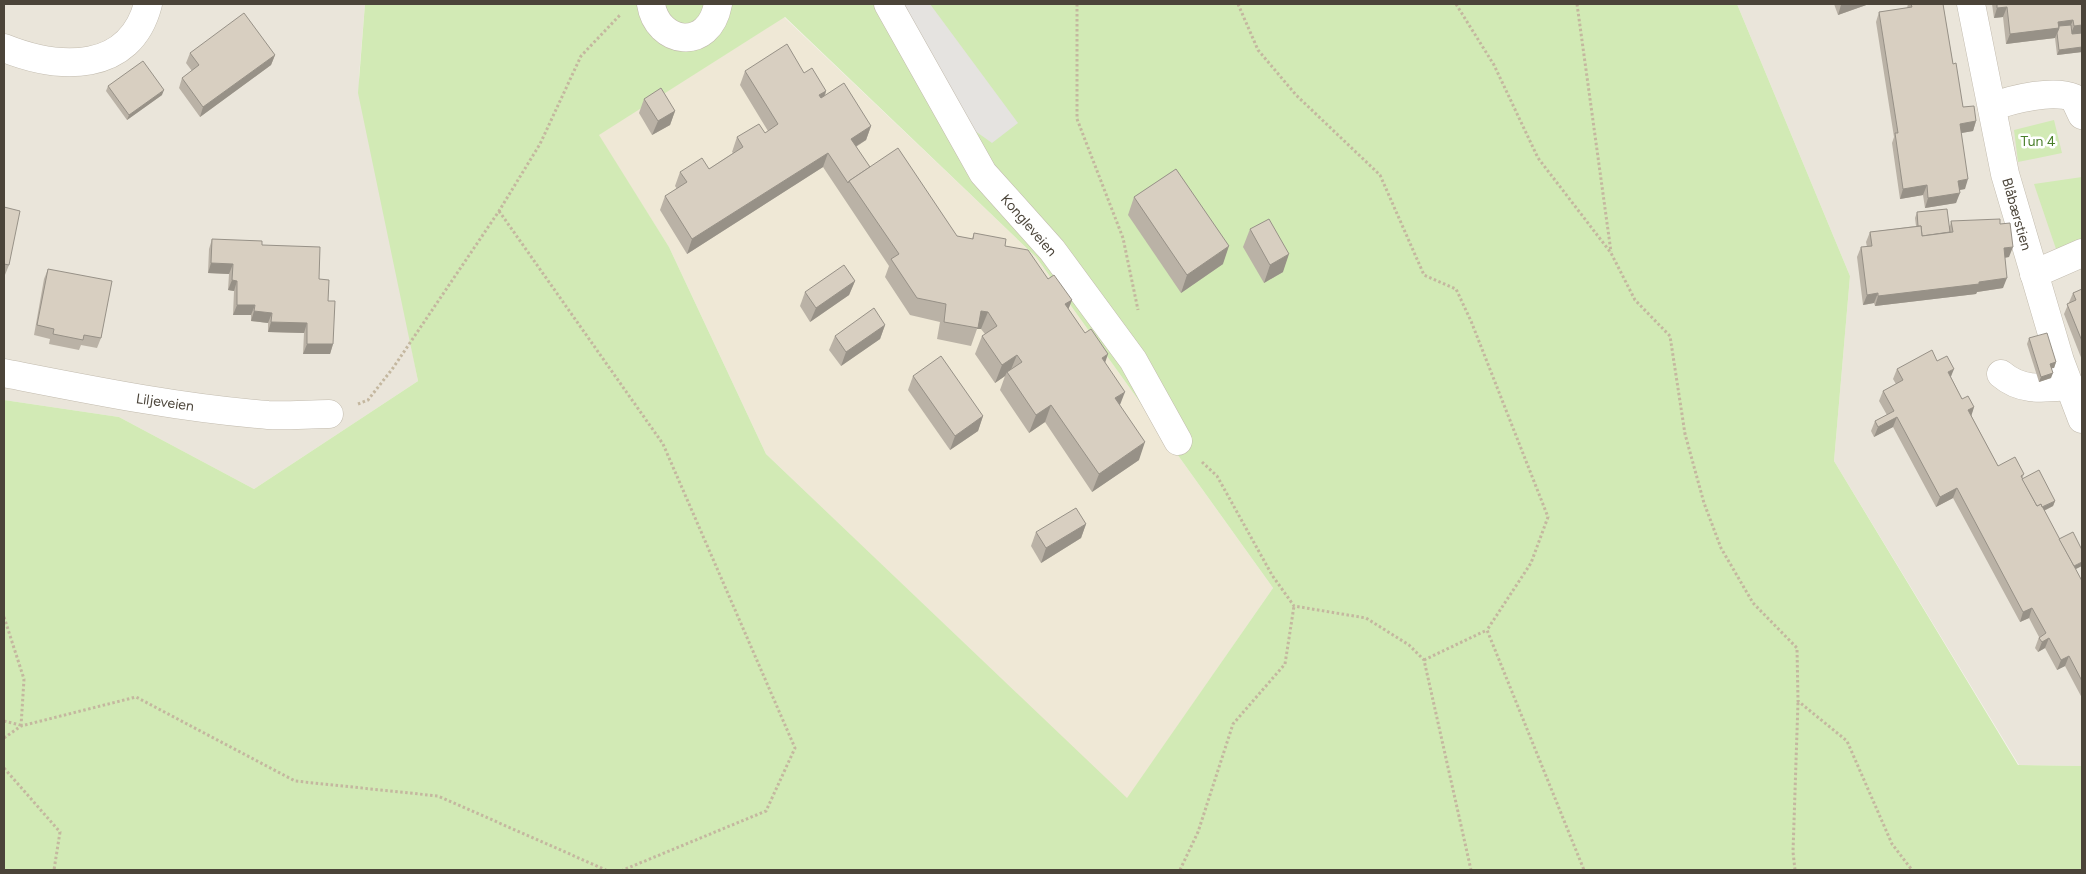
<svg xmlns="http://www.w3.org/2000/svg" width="2086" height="874" font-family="Figtree,sans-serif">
<rect width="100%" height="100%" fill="#f6f3ec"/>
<g fill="#eae5da">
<path d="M4 4H365L359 77 418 381 254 489 119 417 4 400Z"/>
<path d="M1737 4H2082V766L2019 765 1834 461 1850 276Z"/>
</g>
<path fill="#efe8d6" d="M784 17 1036 257 1273 588 1127 799 766 454 669 247 598 135Z"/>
<g fill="#d2eab5" fill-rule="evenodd">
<path d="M365 4H1737L1850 276 1834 461 2018 765 2082 766V870H4V400L119 417 254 489 418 381 358 93ZM785 17 1036 257 1273 588 1127 798 766 454 669 247 599 135Z"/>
<path d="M2054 120 2062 153 2018 162 2014 130Z"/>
<path d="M2082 177V242L2056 249 2034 184Z"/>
</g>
<path fill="#e5e3e0" d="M888 4H930L1018 123 992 143 947 111Z"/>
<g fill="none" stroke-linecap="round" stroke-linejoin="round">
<g stroke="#c2bbae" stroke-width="29">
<g id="minor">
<path d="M651 4C657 44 709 53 718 4"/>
<path d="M888 4 983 173 1052 250 1133 360 1178 441"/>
<path d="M1971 4 2005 174 2060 361 2082 419"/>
<path d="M4 48C59 70 130 74 148 4"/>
<path d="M1992 107C2012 99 2054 89 2074 98L2082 115"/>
<path d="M2034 274 2082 253"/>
<path d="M4 373C91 390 179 408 268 415 288 416 309 414 329 414"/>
<path d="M2001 374C2022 392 2044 388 2070 386"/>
</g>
</g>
<g stroke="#c4b79f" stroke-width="3" stroke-dasharray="2.5 2.5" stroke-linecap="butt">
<path d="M1077 4V119L1123 238 1138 310"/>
<path d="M1238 4 1258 50 1296 95 1380 175 1424 275 1456 289 1471 321 1548 517 1531 563 1487 630 1584 870"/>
<path d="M1456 4 1494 65 1538 158 1611 253 1635 300 1670 336 1685 434 1704 503 1721 548 1753 603 1797 648 1798 701 1847 741 1892 844 1912 870"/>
<path d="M1577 4 1611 252"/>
<path d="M499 211 663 444 795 748 766 811 623 870"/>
<path d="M358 404 368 400 393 368 499 211 540 144 581 56 620 15"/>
<path d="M1202 462 1217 476 1272 575 1294 606 1366 618 1409 645 1424 660 1471 870"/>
<path d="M4 617 24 679 21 726"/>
<path d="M1424 660 1487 630"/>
<path d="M4 721 20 725"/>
<path d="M4 738 21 726 136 697 295 781 438 796 606 870"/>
<path d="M4 768 60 832 54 870"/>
<path d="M1180 870 1198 832 1233 724 1285 664 1294 606"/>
<path d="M1795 870 1793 852 1798 702"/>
</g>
<use href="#minor" stroke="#fff" stroke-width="28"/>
</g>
<g fill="#bab2a6">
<path d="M1834 4H1869L1838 15Z"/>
<path d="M1908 4H1943L1953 64 1963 107 1976 121 1973 131 1961 133 1965 189 1959 190 1956 203 1925 208 1923 195 1900 199 1892 143 1894 137 1876 22 1879 12 1907 8Z"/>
<path d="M1992 4H2082V52L2057 55 2055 38 2006 44 2003 17 1994 18Z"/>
<path d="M190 53 275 55 271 65 200 117 179 88 182 78 192 71 186 63Z"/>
<path d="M745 71 804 73 826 91 825 96 871 126 866 140 856 147 870 167 957 236 972 239 974 233 1005 246 1048 279 1072 300 1068 309 1105 363 1139 460 1092 492 1045 422 1029 433 1000 390 1005 376 995 383 975 354 982 336 985 334 981 329H977L971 346 937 339 940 322 910 315 885 277 889 266 823 167 687 254 660 210 665 196 677 189 675 186 680 172 709 169 733 153 732 152 737 137 765 133 768 131 740 85Z"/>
<path d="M108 86 162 95 127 120 106 91Z"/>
<path d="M644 99 675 111 670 125 652 135 639 113Z"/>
<path d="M1134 197 1223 264 1181 293 1128 215Z"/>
<path d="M4 207 9 265 5 275H4Z"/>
<path d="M1917 212 1950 226 1951 221 2000 224 2009 257 2005 258 2003 288 1977 292 1976 294 1875 306 1874 303 1863 305 1857 257 1861 247H1867L1866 242 1870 232 1916 226 1915 218Z"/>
<path d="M1250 229 1283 272 1264 283 1243 247Z"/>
<path d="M212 239 262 245 319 279 328 301 333 344 330 354H303L304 333 268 332V323L251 321V315H233L234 291 228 290 229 274 208 273 209 249Z"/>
<path d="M48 269 101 338 97 348 81 345 79 350 49 344 50 339 34 335 44 279Z"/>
<path d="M855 281 849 295 810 322 800 306 805 292Z"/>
<path d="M2082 289V360L2064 314 2073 293Z"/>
<path d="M885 325 880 339 841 366 829 350 835 336Z"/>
<path d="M2029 338 2056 362 2054 368H2052L2051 378 2039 382 2027 344Z"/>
<path d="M1937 361 1951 377 1962 399 1974 407 1971 415 1998 466 2024 474 2022 479 2055 501 2053 506 2044 511 2082 581V698L2065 666 2057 670 2045 648 2038 652 2035 648 2039 637 2029 618 2020 622 1953 498 1936 507 1893 427 1874 437 1871 431 1875 421 1887 415 1879 401 1883 391 1896 384 1893 379 1897 369Z"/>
<path d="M913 376 983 416 978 431 950 450 908 390Z"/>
<path d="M1086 524 1081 538 1041 563 1031 546 1036 532Z"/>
</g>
<g fill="#979187">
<path d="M1845 4H1869L1838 15 1841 5Z"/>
<path d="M2007 7 2003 17 1994 18 1997 8Z"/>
<path d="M2073 20 2069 30 2058 31 2055 38 2006 44 2010 34 2058 22Z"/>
<path d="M2082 25V34L2070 36 2074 26Z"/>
<path d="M2082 47V52L2057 55 2059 50Z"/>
<path d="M275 55 271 65 200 117 203 107Z"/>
<path d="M164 90 162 95 127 120 129 115Z"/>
<path d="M826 91 821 105 819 95Z"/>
<path d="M675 111 670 125 652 135 658 121Z"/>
<path d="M1976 121 1973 131 1956 134 1960 124Z"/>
<path d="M871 126 866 140 845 153 851 139Z"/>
<path d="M828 153 823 167 687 254 692 239Z"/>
<path d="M1968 179 1965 189 1954 191 1958 181Z"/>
<path d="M1927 185 1923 195 1900 199 1903 189Z"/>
<path d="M1960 193 1956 203 1925 208 1928 198Z"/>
<path d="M1229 246 1223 264 1181 293 1187 275Z"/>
<path d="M2013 247 2009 257 2000 258 2004 248Z"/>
<path d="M1289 254 1283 272 1264 283 1270 265Z"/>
<path d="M211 263 233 264 229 274 208 273Z"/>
<path d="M2007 278 2003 288 1977 292 1976 294 1875 306 1878 296Z"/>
<path d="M232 280 237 281 234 291 228 290Z"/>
<path d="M855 281 849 295 810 322 816 308Z"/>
<path d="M1878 293 1874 303 1863 305 1867 295Z"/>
<path d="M1072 300 1065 318V304Z"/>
<path d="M237 305H255L251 315H233Z"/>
<path d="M254 311 272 313 268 323 251 321Z"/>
<path d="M981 311 988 312 981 329H977Z"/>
<path d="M271 322 307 323 304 333 268 332Z"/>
<path d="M885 325 880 339 841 366 846 352Z"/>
<path d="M307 344H333L330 354H303Z"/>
<path d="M1108 354 1102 372V358Z"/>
<path d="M1017 355 1010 372H1007L1005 376 995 383 1002 365Z"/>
<path d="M2056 362 2054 368 2048 369 2050 364Z"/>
<path d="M1954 369 1950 379 1948 372Z"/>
<path d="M2053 373 2051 378 2039 382 2041 377Z"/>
<path d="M1125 392 1118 410 1115 398Z"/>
<path d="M1051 405 1045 422 1029 433 1036 415Z"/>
<path d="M1974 407 1971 417 1968 410Z"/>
<path d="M983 416 978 431 950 450 955 436Z"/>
<path d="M1897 417 1893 427 1874 437 1878 427Z"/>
<path d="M1145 442 1139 460 1092 492 1099 474Z"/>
<path d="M1957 488 1953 498 1936 507 1940 497Z"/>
<path d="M2055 501 2053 506 2033 516 2035 511Z"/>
<path d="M1086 524 1081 538 1041 563 1046 548Z"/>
<path d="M2082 562V566L2068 573 2070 568Z"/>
<path d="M2032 608 2029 618 2020 622 2023 612Z"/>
<path d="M2049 638 2045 648 2038 652 2042 642Z"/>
<path d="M2069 656 2065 666 2057 670 2061 660Z"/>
</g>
<g fill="#d8cfc1" stroke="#979187">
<path d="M1911 4H1943L1953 64 1956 63 1963 107 1974 106 1976 121 1960 124 1968 179 1958 181 1960 193 1928 198 1927 185 1903 189 1895 133H1898L1879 12 1912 7Z"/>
<path d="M1997 4H2082V25L2074 26 2073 20 2058 22 2059 28 2010 34 2007 7 1997 8Z"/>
<path d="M244 13 275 55 203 107 182 78 199 65 190 53Z"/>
<path d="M2071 25 2072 34 2082 33V47L2059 50 2057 33 2059 28V26Z"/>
<path d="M787 44 804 73 812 68 826 91 819 95 821 98 844 83 871 126 851 139 870 167 849 181 848 183 828 153 692 239 665 196 687 182 680 172 702 158 709 169 743 147 737 137 759 124 765 133 778 124 745 71Z"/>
<path d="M143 61 164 90 129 115 108 86Z"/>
<path d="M661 88 675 111 658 121 644 99Z"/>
<path d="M898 148 957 236 973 239 974 233 1006 239 1005 246 1028 250 1048 279 1054 275 1072 300 1065 304 1085 333 1091 329 1108 354 1102 358 1125 392 1115 398 1145 442 1099 474 1051 405 1036 415 1007 372 1022 362 1017 355 1002 365 982 336 997 326 988 312 981 311 978 328 944 322 946 304 917 298 891 259 899 254 849 181Z"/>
<path d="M1176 169 1229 246 1187 275 1134 197Z"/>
<path d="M4 207 20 211 9 265 4 264Z"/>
<path d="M1947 209 1950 232 1922 236 1921 226H1918L1917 212Z"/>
<path d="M1269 219 1289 254 1270 265 1250 229Z"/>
<path d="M2000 219V224L2010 223 2013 247 2004 248 2007 278 1979 282V284L1878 296V293L1867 295 1861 247 1872 246 1870 232 1921 226 1922 236 1953 232 1951 221Z"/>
<path d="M212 239 262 241V245L320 247 319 279 329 280 328 301H335L333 344H307V323L271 322 272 313 254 311 255 305H237V281L232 280 233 264 211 263Z"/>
<path d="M844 265 855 281 816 308 805 292Z"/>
<path d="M48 269 112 281 101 338 84 335 83 340 53 334 54 329 37 325Z"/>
<path d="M2082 289V341L2067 304 2076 300 2073 293Z"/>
<path d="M874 308 885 325 846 352 835 336Z"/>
<path d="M2047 333 2056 362 2050 364 2053 373 2041 377 2029 338Z"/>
<path d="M1932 350 1937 361 1947 356 1954 369 1948 372 1962 399 1968 396 1974 407 1968 410 1998 466 2015 457 2024 474 2021 476 2037 506 2041 504 2082 581V681L2069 656 2061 660 2049 638 2042 642 2039 638 2046 633 2032 608 2023 612 1957 488 1940 497 1897 417 1878 427 1875 421 1894 411 1883 391 1903 380 1897 369Z"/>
<path d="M941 356 983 416 955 436 913 376Z"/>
<path d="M2039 470 2055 501 2042 507 2041 504 2037 506 2022 479Z"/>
<path d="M1076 508 1086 524 1046 548 1036 532Z"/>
<path d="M2073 532 2082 550V562L2074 566 2059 539Z"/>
</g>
<g text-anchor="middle" stroke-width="5" stroke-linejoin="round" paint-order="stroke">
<g font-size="14" fill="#4a7f2a" stroke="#fff">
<text x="2038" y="146">Tun 4</text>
</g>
<g font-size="14" fill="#4b4439" stroke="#fff">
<text transform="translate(2017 214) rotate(74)" y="5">Blåbærstien</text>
<text transform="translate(1029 225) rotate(49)" y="5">Kongleveien</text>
<text transform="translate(165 402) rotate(8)" y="5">Liljeveien</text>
</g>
</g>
<rect width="2086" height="874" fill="none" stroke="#4b4439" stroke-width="10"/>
</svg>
